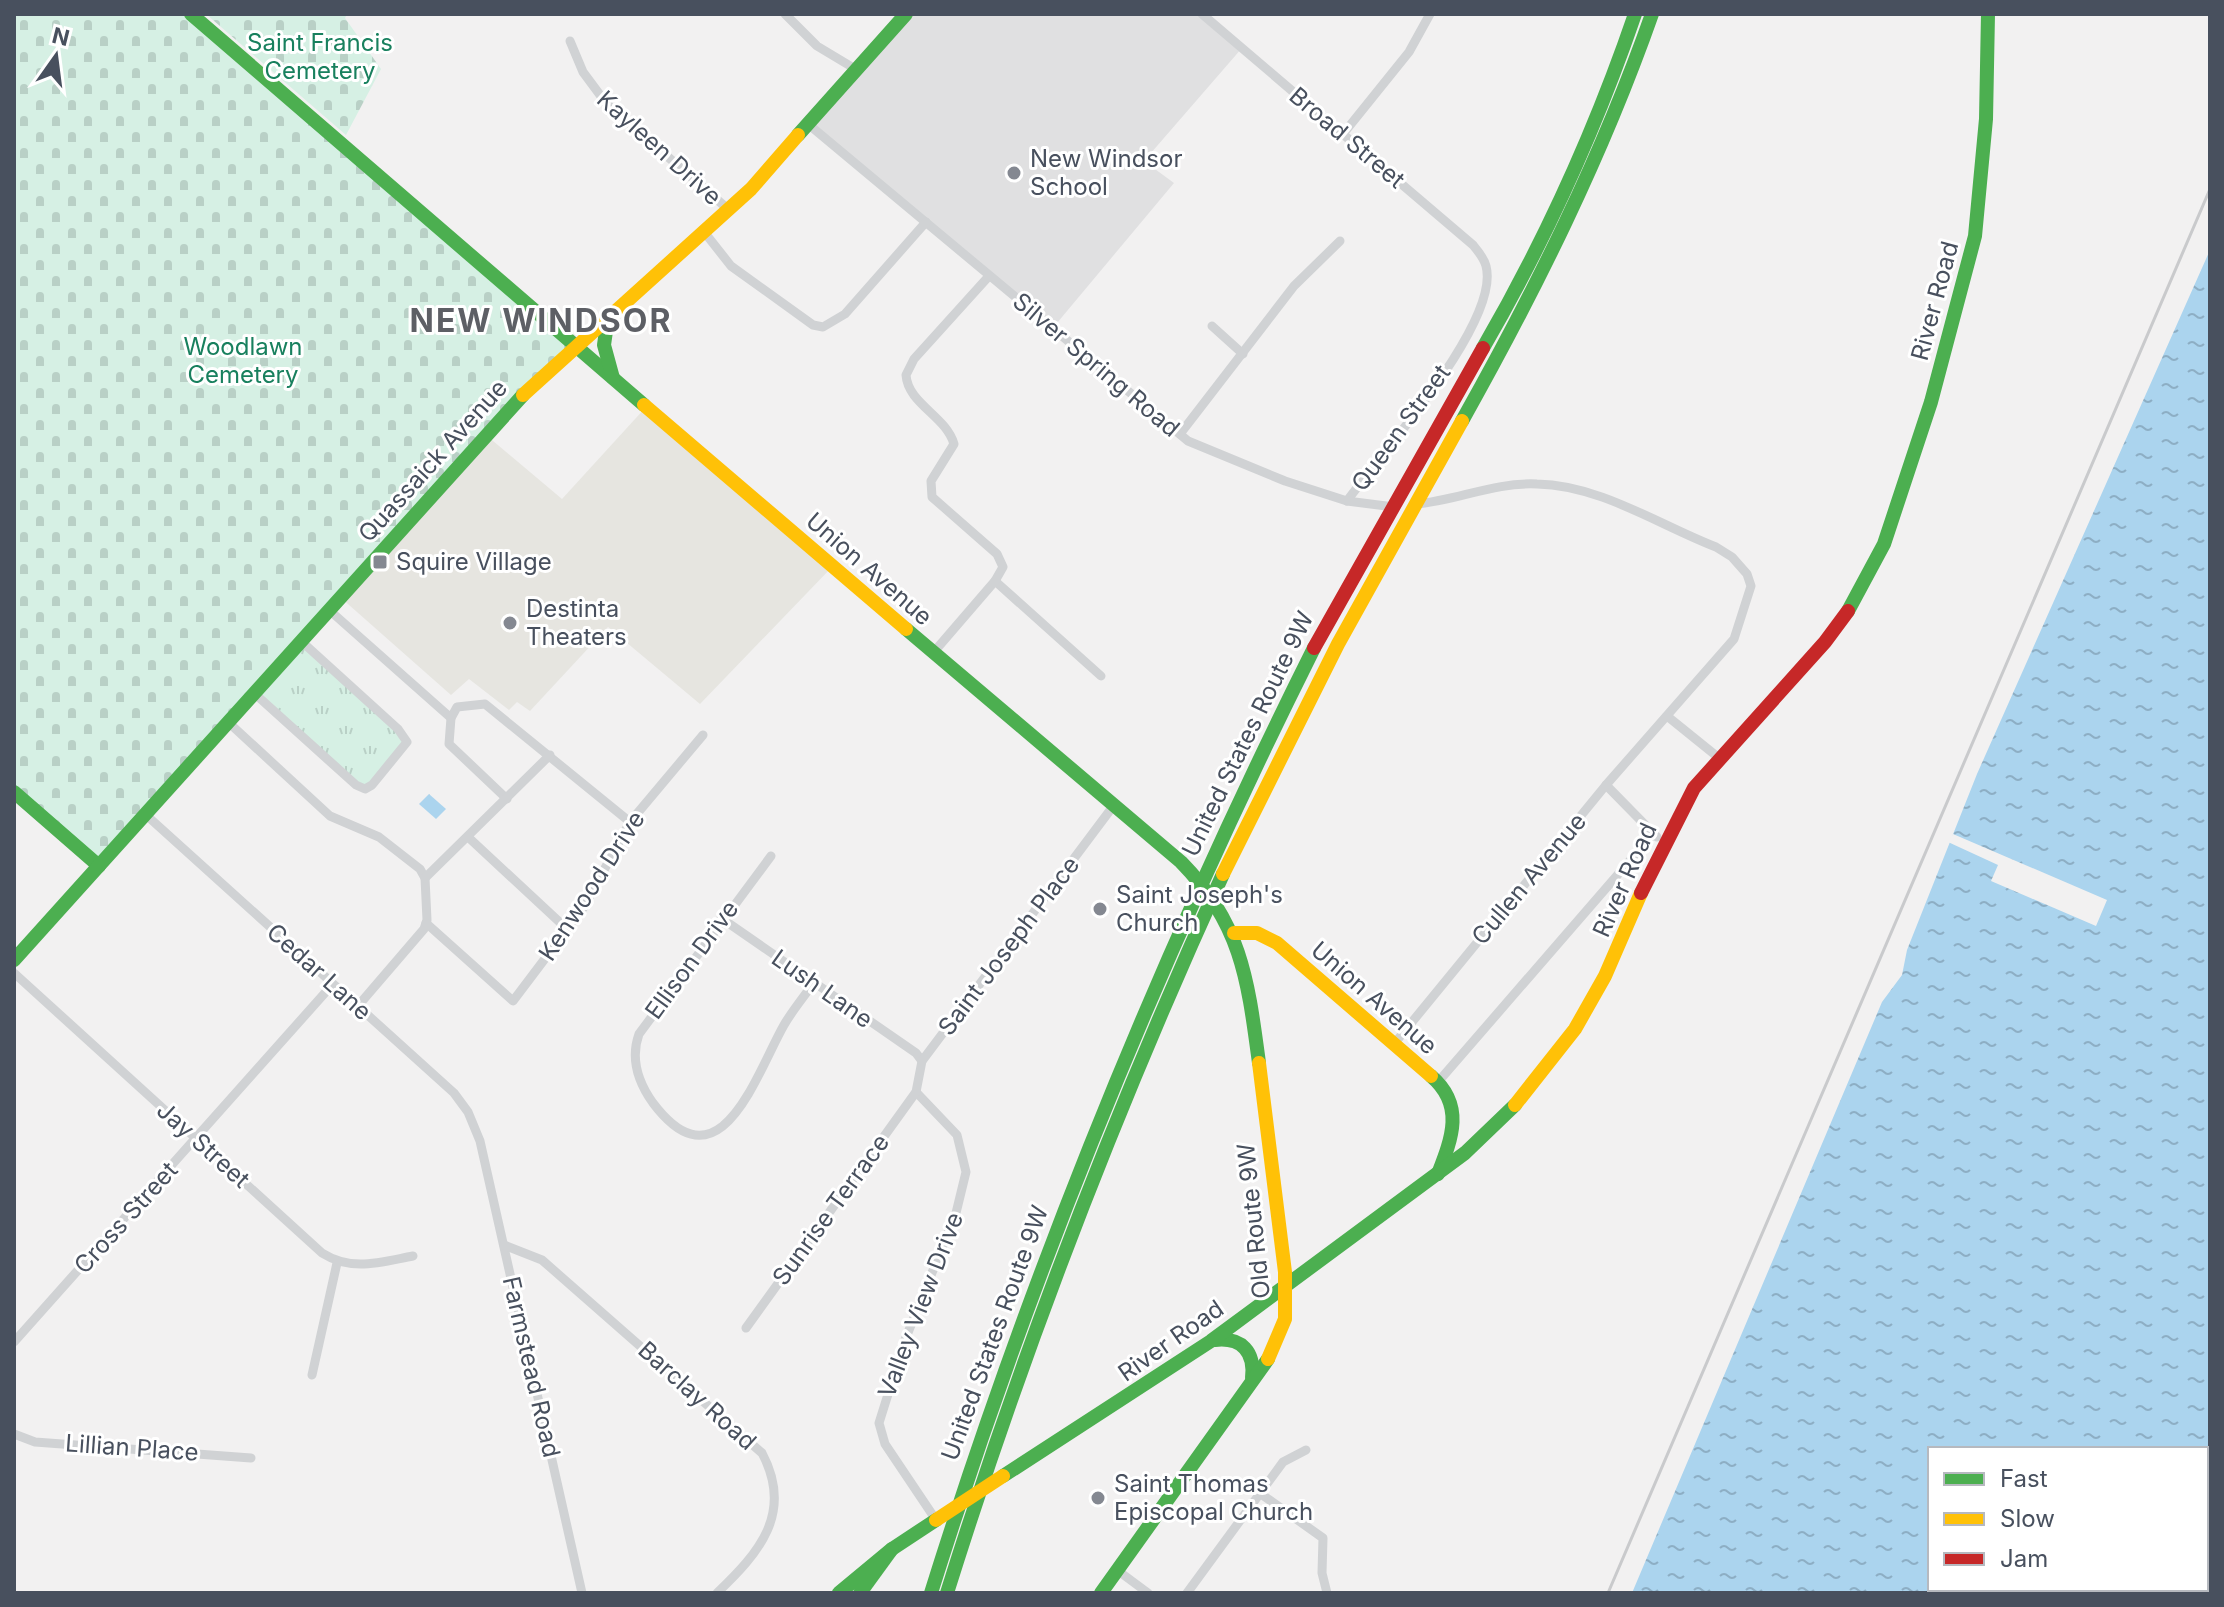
<svg xmlns="http://www.w3.org/2000/svg" width="2224" height="1607" font-family="Inter,sans-serif">
<defs>
<pattern id="grass-tufts" width="24" height="20" patternUnits="userSpaceOnUse" patternTransform="scale(2)"><rect width="24" height="20" fill="#d6f0e4"/><path d="M3 7l-1-3M5 7V3M7 7l1-3M15 17l-1-3M17 17v-4M19 17l1-3" fill="none" stroke="#b9d0c6"/></pattern>
<pattern id="cemetery-stones" width="16" height="16" patternUnits="userSpaceOnUse" patternTransform="scale(2)"><rect width="16" height="16" fill="#d6f0e4"/><path d="M2 7V4a2 2 0 0 1 4 0v3zM10 15v-3a2 2 0 0 1 4 0v3z" fill="#b9d0c6"/></pattern>
<pattern id="water-ripples" width="26" height="14" patternUnits="userSpaceOnUse" patternTransform="scale(2)"><rect width="26" height="14" fill="#abd4ee"/><path d="M2 4q2-2 4 0t4 0M15 11q2-2 4 0t4 0" fill="none" stroke="#8daec4"/></pattern>
</defs>
<rect width="100%" height="100%" fill="#f2f1f1"/>
<path fill="#e6e5e0" d="M646 407 832 567 700 704 608 627 530 711 517 702 509 710 469 679 451 695 340 597 486 435 562 499Z"/>
<path fill="#e0e0e1" d="M906 14H1204L1242 48 1144 161 1174 183 1052 329 808 124Z"/>
<path fill="url(#grass-tufts)" d="M300 640 406 738 365 789 254 693Z"/>
<g fill="url(#cemetery-stones)">
<path d="M14 14H194L574 346 99 866 14 791Z"/>
<path d="M206 14H347L345 18 381 69 346 135Z"/>
</g>
<g fill="url(#water-ripples)" fill-rule="evenodd">
<path d="M2210 250V1593H1632L1882 1002 1902 975 1907 950 1977 774ZM1930 1449H2206V1589H1930Z"/>
<path d="M429 794 446 809 436 819 419 804Z"/>
</g>
<path fill="#f2f1f1" d="M1953 834 2107 900 2096 926 1991 881 1998 865 1948 842Z"/>
<g fill="none" stroke-linecap="round" stroke-linejoin="round">
<g stroke="#d0d2d4" stroke-width="9">
<path d="M785 14 817 46 857 70"/>
<path d="M1202 14 1473 245C1478 251 1484 258 1486 266 1501 322 1379 456 1347 501"/>
<path d="M570 41 583 72 606 103 729 210"/>
<path d="M808 124 1188 441 1285 481 1347 501 1394 507"/>
<path d="M1343 134 1409 52 1430 14"/>
<path d="M705 233 731 266 813 325 823 327 845 314 926 222"/>
<path d="M1212 326 1243 354"/>
<path d="M1180 434 1294 286 1340 241"/>
<path d="M995 581 1101 676"/>
<path d="M328 609 451 718"/>
<path d="M933 653 995 581 1003 567 997 554 932 497 931 481 954 444C946 416 908 404 906 375L914 359 989 276"/>
<path d="M254 693 356 785 365 789 372 785 407 742 398 729 300 640"/>
<path d="M1667 716 1719 758"/>
<path d="M228 722 330 816 379 837 420 869 425 878 427 920 424 929 357 1007"/>
<path d="M1606 785 1657 837"/>
<path d="M507 799 449 744 451 718 457 707 485 704 630 822"/>
<path d="M145 814 454 1093 468 1112 480 1141 582 1593"/>
<path d="M468 837 567 929"/>
<path d="M771 856 639 1034C630 1059 638 1082 653 1103 720 1192 756 1074 784 1025 792 1011 803 998 812 985"/>
<path d="M425 878 550 755"/>
<path d="M721 918 916 1053 922 1061"/>
<path d="M426 923 513 1001 584 907 630 822 703 735"/>
<path d="M14 973 322 1253C352 1272 381 1262 413 1256"/>
<path d="M1394 1044 1606 785 1734 639 1751 586 1747 574 1732 557 1716 547C1659 525 1600 485 1537 484 1496 482 1457 500 1417 504"/>
<path d="M1438 1082 1653 834"/>
<path d="M916 1092 957 1135 966 1172 956 1213 905 1340 879 1423 885 1444 936 1520"/>
<path d="M504 1245 542 1260 762 1453C794 1513 759 1553 717 1593"/>
<path d="M746 1328 916 1092 922 1061 1114 805"/>
<path d="M14 1342 332 985"/>
<path d="M312 1375 337 1263"/>
<path d="M14 1434 35 1442 251 1458"/>
<path d="M1261 1494 1323 1538 1322 1573 1327 1593"/>
<path d="M1117 1570 1148 1593"/>
<path d="M1187 1593 1283 1462 1306 1450"/>
</g>
<g stroke="#4caf50" stroke-width="14">
<path d="M191 14 644 405"/>
<path d="M798 135 906 14"/>
<path d="M608 317 604 345 613 378"/>
<path d="M1483 348C1545 241 1595 131 1635 14"/>
<path d="M1462 421C1536 289 1602 156 1652 14"/>
<path d="M1848 611 1884 544 1931 402 1975 236 1986 119 1988 14"/>
<path d="M906 629 1181 862C1242 924 1248 981 1259 1063"/>
<path d="M14 792 99 866"/>
<path d="M14 960 523 395"/>
<path d="M1431 1076C1465 1105 1452 1138 1438 1174"/>
<path d="M1215 1340C1242 1337 1255 1352 1252 1378"/>
<path d="M1003 1476 1211 1341 1465 1153 1515 1105"/>
<path d="M839 1593 892 1549 936 1520"/>
<path d="M860 1593 892 1549"/>
<path d="M931 1593C1033 1267 1161 954 1314 648"/>
<path d="M947 1593C1024 1347 1116 1109 1223 874"/>
<path d="M1101 1593 1268 1359"/>
</g>
<g stroke="#ffc107" stroke-width="14">
<path d="M523 395 751 189 798 135"/>
<path d="M644 405 906 629"/>
<path d="M1223 874 1338 644 1462 421"/>
<path d="M1234 933H1257L1277 943 1431 1076"/>
<path d="M1259 1063 1285 1272V1319L1268 1359"/>
<path d="M1515 1105 1575 1029 1605 976 1641 893"/>
</g>
<g stroke="#c62828" stroke-width="14">
<path d="M1314 648 1483 348"/>
<path d="M1641 893 1694 788 1825 642 1848 611"/>
</g>
<path stroke="#c9cacc" stroke-width="3" d="M1608 1593 2210 189"/>
<path stroke="#ffc107" stroke-width="14" d="M936 1520 1003 1476"/>
</g>
<g fill="#848891" stroke="#fff" stroke-width="3">
<circle cx="1014" cy="173" r="8"/>
<rect x="372" y="554" width="16" height="16" rx="4"/>
<circle cx="510" cy="623" r="8"/>
<circle cx="1100" cy="909" r="8"/>
<circle cx="1098" cy="1498" r="8"/>
</g>
<g text-anchor="middle" stroke-width="6" stroke-linejoin="round" paint-order="stroke">
<g font-size="24" fill="#18805e" stroke="#fff">
<text x="320" y="51">Saint Francis<tspan x="320" dy="28">Cemetery</tspan></text>
<text x="243" y="355">Woodlawn<tspan x="243" dy="28">Cemetery</tspan></text>
</g>
<g font-size="24" fill="#48505e" stroke="#fff">
<text transform="translate(1347 138) rotate(40)" y="8">Broad Street</text>
<text transform="translate(659 148) rotate(42)" y="8">Kayleen Drive</text>
<text transform="translate(1935 301) rotate(-75)" y="8">River Road</text>
<text transform="translate(1096 365) rotate(40)" y="8">Silver Spring Road</text>
<text transform="translate(1401 428) rotate(-54)" y="8">Queen Street</text>
<text transform="translate(433 461) rotate(-48)" y="8">Quassaick Avenue</text>
<text transform="translate(869 569) rotate(41)" y="8">Union Avenue</text>
<text transform="translate(1248 734) rotate(-64)" y="8">United States Route 9W</text>
<text transform="translate(1529 879) rotate(-50)" y="8">Cullen Avenue</text>
<text transform="translate(1625 880) rotate(-66)" y="8">River Road</text>
<text transform="translate(592 886) rotate(-57)" y="8">Kenwood Drive</text>
<text transform="translate(1009 946) rotate(-53)" y="8">Saint Joseph Place</text>
<text transform="translate(692 960) rotate(-54)" y="8">Ellison Drive</text>
<text transform="translate(319 972) rotate(42)" y="8">Cedar Lane</text>
<text transform="translate(822 989) rotate(35)" y="8">Lush Lane</text>
<text transform="translate(1374 998) rotate(41)" y="8">Union Avenue</text>
<text transform="translate(203 1145) rotate(42)" y="8">Jay Street</text>
<text transform="translate(831 1210) rotate(-54)" y="8">Sunrise Terrace</text>
<text transform="translate(126 1218) rotate(-48)" y="8">Cross Street</text>
<text transform="translate(1254 1221) rotate(-96)" y="8">Old Route 9W</text>
<text transform="translate(921 1305) rotate(-69)" y="8">Valley View Drive</text>
<text transform="translate(995 1333) rotate(-70)" y="8">United States Route 9W</text>
<text transform="translate(1171 1341) rotate(-35)" y="8">River Road</text>
<text transform="translate(531 1367) rotate(77)" y="8">Farmstead Road</text>
<text transform="translate(697 1396) rotate(42)" y="8">Barclay Road</text>
<text transform="translate(132 1448) rotate(4)" y="8">Lillian Place</text>
</g>
<g font-size="24" fill="#48505e" stroke="#fff" text-anchor="start">
<text x="1030" y="167">New Windsor<tspan x="1030" dy="28">School</tspan></text>
<text x="396" y="570">Squire Village</text>
<text x="526" y="617">Destinta<tspan x="526" dy="28">Theaters</tspan></text>
<text x="1116" y="903">Saint Joseph's<tspan x="1116" dy="28">Church</tspan></text>
<text x="1114" y="1492">Saint Thomas<tspan x="1114" dy="28">Episcopal Church</tspan></text>
</g>
<g font-size="32" font-weight="bold" letter-spacing="2" fill="#5d5f65" stroke="#fff">
<text x="541" y="332">NEW WINDSOR</text>
</g>
</g>
<rect width="2224" height="1607" fill="none" stroke="#48505e" stroke-width="32"/>
<rect x="1928" y="1447" width="280" height="144" fill="#ffffff" stroke="#b6b9bf" stroke-width="2"/>
<rect x="1944" y="1473" width="40" height="12" fill="#4caf50" stroke="#b6b9bf" stroke-width="2"/>
<text x="2000" y="1487" font-size="24" fill="#48505e">Fast</text>
<rect x="1944" y="1513" width="40" height="12" fill="#ffc107" stroke="#b6b9bf" stroke-width="2"/>
<text x="2000" y="1527" font-size="24" fill="#48505e">Slow</text>
<rect x="1944" y="1553" width="40" height="12" fill="#c62828" stroke="#b6b9bf" stroke-width="2"/>
<text x="2000" y="1567" font-size="24" fill="#48505e">Jam</text>
<g transform="translate(56 56) rotate(14)" stroke="#ffffff" stroke-width="6" paint-order="stroke">
<path d="M0-6L14 30L0 20L-14 30Z" fill="#48505e"/>
<text y="-12" font-size="22" font-weight="bold" text-anchor="middle" fill="#48505e">N</text>
</g>
</svg>
